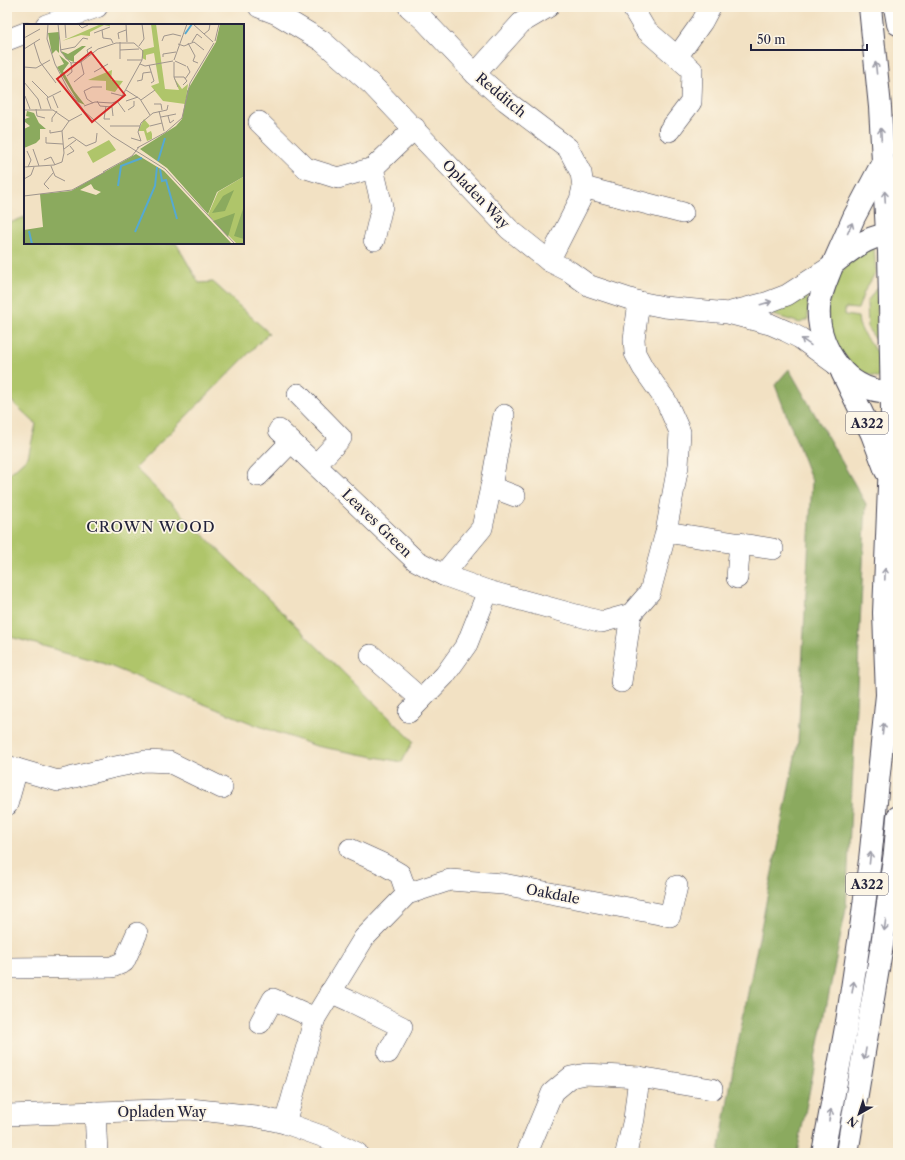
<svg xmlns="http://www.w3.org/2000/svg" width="905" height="1160" font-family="'Libre Caslon Text',serif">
<rect width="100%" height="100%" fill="#fcf5e5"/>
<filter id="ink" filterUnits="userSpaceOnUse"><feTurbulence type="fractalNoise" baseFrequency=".025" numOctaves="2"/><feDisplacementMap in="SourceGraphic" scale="8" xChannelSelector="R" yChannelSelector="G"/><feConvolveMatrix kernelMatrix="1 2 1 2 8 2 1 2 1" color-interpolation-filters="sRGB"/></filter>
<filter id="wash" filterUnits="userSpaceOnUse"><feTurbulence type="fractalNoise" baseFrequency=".012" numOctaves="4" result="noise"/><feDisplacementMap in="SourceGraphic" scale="16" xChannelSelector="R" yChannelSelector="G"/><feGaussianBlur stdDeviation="0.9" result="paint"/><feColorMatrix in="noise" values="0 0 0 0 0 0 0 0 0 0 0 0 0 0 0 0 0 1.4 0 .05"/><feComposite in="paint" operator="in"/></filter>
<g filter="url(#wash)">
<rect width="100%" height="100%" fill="#f2e1c3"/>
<g fill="#afc56a" stroke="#687452">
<path d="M25 217V243H176L199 283 213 282 269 333 135 468 413 741 402 762 316 746 256 725 97 661 7 636V476L28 457 36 424 7 397V224Z"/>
<path d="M874 247 876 272 864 292 858 309 845 308V315L858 317 859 324 864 335 879 355V378L863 372 850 362 839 349 830 328 827 308 839 274 855 257Z"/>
<path d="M877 287V341L868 329 867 302Z"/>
<path d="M808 296V319L800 323 770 314V312L787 308Z"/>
</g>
<path fill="#8baa5e" stroke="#56664c" d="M789 369 866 504 846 909 797 1153H719L734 1063 798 742 812 481 775 385Z"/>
</g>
<g filter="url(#ink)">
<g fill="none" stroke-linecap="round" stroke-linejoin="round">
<g stroke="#413f4f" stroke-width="22">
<g id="minor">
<path d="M259 7 277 14 322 41 371 84 509 229 549 261 569 271 590 286 639 302 664 307 728 313 770 324 786 331 800 338 837 365"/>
<path d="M409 7 424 20 475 74 506 101 568 148 581 173 583 187 580 200 549 261"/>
<path d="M632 7 645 29 677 57 702 22 710 7"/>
<path d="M46 25 97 7"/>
<path d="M7 40 25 33"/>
<path d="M475 74 521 23 548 7"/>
<path d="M259 122 306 168 338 178 373 168 415 128"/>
<path d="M669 131 691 102 692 70 677 57"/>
<path d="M373 168 382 206 374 240"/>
<path d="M583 187 683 213"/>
<path d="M731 312 766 303 787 295 832 266"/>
<path d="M298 394 341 438 316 465"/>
<path d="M279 430 415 560 443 575 488 591 602 622 631 614 650 592 666 532 678 466 680 432 666 401 643 368 635 353 634 339 639 302"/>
<path d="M258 476 291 442"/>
<path d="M491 487 515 496"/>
<path d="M666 532 773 549"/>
<path d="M443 575 482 528 491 487 504 415"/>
<path d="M737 578 740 543"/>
<path d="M371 655 421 699"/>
<path d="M621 682 631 614"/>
<path d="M409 712 445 675 467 644 488 591"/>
<path d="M7 766 58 781 110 768 145 761 169 762 222 788"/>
<path d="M7 805 17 769"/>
<path d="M350 849 383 864 400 874 407 894"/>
<path d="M7 968 112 967 124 962 137 933"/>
<path d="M330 992 350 1001 402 1027 388 1053"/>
<path d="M260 1023 273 999 315 1018"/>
<path d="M95 1112 97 1153"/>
<path d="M7 1115 190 1109 255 1116 285 1123 327 1138 357 1153"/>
<path d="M285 1123 315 1018 364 938 407 894 450 880 503 884 670 916 677 886"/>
<path d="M527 1153 552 1093 571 1077 586 1074 639 1077 712 1089"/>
<path d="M626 1153 634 1119 639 1077"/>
</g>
</g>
<g stroke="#413f4f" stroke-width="24">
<g id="highway">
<path d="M895 7 898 24"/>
<path d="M898 233C870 234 855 247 834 263L832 266C828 277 822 289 820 301 813 334 837 379 871 389 879 392 889 392 898 392"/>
<path d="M835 260 854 217 883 162"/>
<path d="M842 372 872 434 886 471"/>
<path d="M823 1153 847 1022 861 928 870 860 887 695 884 613 892 410 889 251 887 233 880 107 870 7"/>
<path d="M847 1153 882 945 895 852 898 817"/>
</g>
</g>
<use href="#minor" stroke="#fff" stroke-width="21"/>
<use href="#highway" stroke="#fff" stroke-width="22"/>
</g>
<defs><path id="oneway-shaft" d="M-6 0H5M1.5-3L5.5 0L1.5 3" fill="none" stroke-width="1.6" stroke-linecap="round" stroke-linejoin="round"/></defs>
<g stroke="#9c9ca7">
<use href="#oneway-shaft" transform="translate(876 68) rotate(-96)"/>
<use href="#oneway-shaft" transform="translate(881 134) rotate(-93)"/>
<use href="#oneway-shaft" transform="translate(885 197) rotate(-93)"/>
<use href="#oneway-shaft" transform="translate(850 228) rotate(-66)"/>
<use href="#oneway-shaft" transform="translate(766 303) rotate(-16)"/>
<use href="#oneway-shaft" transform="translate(806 342) rotate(-145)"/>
<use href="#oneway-shaft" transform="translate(885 574) rotate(-88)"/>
<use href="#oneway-shaft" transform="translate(883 729) rotate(-84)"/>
<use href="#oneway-shaft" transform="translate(870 858) rotate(-84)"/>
<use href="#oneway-shaft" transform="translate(885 925) rotate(98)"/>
<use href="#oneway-shaft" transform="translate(853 987) rotate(-81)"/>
<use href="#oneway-shaft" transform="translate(865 1054) rotate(100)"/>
<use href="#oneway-shaft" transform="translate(830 1115) rotate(-80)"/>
</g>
</g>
<g text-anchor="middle" stroke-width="3.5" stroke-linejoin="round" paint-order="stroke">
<g fill="#fcf5e5" stroke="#63616e" stroke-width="1">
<rect x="846" y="412" width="42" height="22" rx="3"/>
<rect x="846" y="873" width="42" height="22" rx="3"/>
</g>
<g font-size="13" font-weight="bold" fill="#22223b">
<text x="867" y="428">A322</text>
<text x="867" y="889">A322</text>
</g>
<g font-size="14" fill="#22223b" stroke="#fcf5e5">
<text transform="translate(501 95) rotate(40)" y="5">Redditch</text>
<text transform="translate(476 194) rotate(46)" y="5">Opladen Way</text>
<text transform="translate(377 523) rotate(44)" y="5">Leaves Green</text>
<text transform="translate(553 894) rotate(11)" y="5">Oakdale</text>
<text x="162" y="1117">Opladen Way</text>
</g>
<g font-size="15" letter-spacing="1" fill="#22223b" stroke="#fcf5e5">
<text x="151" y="532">CROWN WOOD</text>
</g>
</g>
<g transform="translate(24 24)">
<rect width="220" height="220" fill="#f2e1c3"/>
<path d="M77 0H85L86 2 80 1 66 8V12L57 11 38 17ZM127 0H132L141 65 155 66 150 54 158 65 164 60 161 80 139 77 127 62 135 59 130 29 122 31V36L118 34V26L130 23ZM88 46 87 56 99 57 91 68 82 66V57L64 56ZM120 95 126 102 122 105 123 109 127 107 128 110V115L123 117 120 107H114ZM85 116 92 126 69 139 63 128ZM220 146V220H213L184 191 194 168 219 153Z" fill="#afc56a"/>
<path d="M196 0H220V146L219 153 193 168 184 190 143 144 116 125 152 102 158 95 163 67 192 18ZM35 8V29L32 26 28 30 24 9ZM58 22H62L50 32V38L42 35 37 27 44 30ZM35 31 45 39 39 47 50 67 61 81 54 78 33 43 40 40ZM3 87 10 89 15 99 22 105H16V115L12 119 0 124V105L6 102 1 98V95L6 93 2 92ZM112 130 140 147 208 220H0V206L19 203 16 170 47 167ZM67 160 70 165 77 168 72 171 56 166ZM210 166 201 187 188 189 199 172ZM219 185 220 187V215L210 212ZM211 189 204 213 189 197Z" fill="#8baa5e" fill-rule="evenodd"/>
<path fill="none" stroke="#56a9d1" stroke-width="2" d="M161 10 168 0M134 137 141 114M136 145 138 157 142 156 153 195M94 162 97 142 118 134M5 207 8 220M111 208 131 162 133 143"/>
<path fill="none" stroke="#9f958d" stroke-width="1" d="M24 0 23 15 31 40 44 65 61 88 88 112 141 145 211 220M34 0 37 28 47 39 57 38 74 25 92 19H110L119 27 118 36 96 76 88 79 71 78 60 82M41 0 42 14M54 0 58 4 64 1M102 0 103 18M169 0 189 18M78 6 79 14 87 15 89 19M70 9 86 3M180 10 185 6 186 0M0 14 16 5M95 15 94 9 102 6M138 17 140 12 149 10 157 12M191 17 195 0M96 18V35M168 18 173 10 178 14M10 19 16 38 32 59M164 19 171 32 169 37 174 39M154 20 160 22 170 18 180 26M115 22 120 15 118 0M0 25 16 15M36 26 51 23 59 14 64 15M96 26 115 25M68 29 78 43M65 32 63 26 68 23M139 33V30L152 28M103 36H118M150 36 163 0M151 37 162 42M150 38V53L154 63M116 40 121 42 149 37M125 41 130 57 127 59M0 43 12 44 26 36M70 48 84 40M43 52 48 48 47 39M150 53H160L163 57 159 61M161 55 166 48 163 42M8 57 24 73M113 57 118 56 119 49 127 48M0 58 14 75 17 85M50 58 60 50 57 38M102 66 116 75 126 91M87 69 99 72M1 72 6 85M29 72 34 84M117 76 131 66M73 77 76 82 88 83 89 92M93 77 101 88M102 77 114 73M69 79 63 75 60 67 68 63H78M130 80H137L138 86M82 82 80 95H86M12 85 13 92 21 94M27 85 23 74 37 67M0 86H29L45 97M104 86 110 82V77M135 87 140 107M144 92 146 99 150 96M137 93 152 90M28 98V94L33 87M86 102H116M126 102 138 99M26 106V109L38 107M142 108 158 94 166 59 190 19M22 113V119L39 120M107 114 117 117 114 108 117 99 129 89 143 86 144 81M44 115 49 113 62 122M62 122 72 118 73 109M113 124 142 108M9 125 15 142M40 125 52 116M3 127 7 136 4 143M43 131 50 127 46 122M20 136 27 133 31 141M27 142 31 152 41 157M0 143 30 141 38 138 40 129 38 107 45 97 58 90M79 148 108 132 115 123M0 155 7 151 10 143M25 165 20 160 29 149M0 172 48 166 81 148"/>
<path fill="#d62828" fill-opacity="0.15" stroke="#d62828" stroke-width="2" d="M67 28 101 71 68 98 33 55Z"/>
<rect width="220" height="220" fill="none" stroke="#22223b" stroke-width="2"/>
</g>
<rect width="905" height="1160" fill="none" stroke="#fcf5e5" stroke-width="24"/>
<g transform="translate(859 1114) rotate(219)" stroke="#fcf5e5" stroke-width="3" paint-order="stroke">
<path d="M0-3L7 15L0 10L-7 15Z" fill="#22223b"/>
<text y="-6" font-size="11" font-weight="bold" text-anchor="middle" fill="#22223b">N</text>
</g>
<path d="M751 44v6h116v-6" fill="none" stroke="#22223b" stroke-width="2"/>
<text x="757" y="44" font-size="12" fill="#22223b" stroke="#fcf5e5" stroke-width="3" paint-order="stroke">50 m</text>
</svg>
